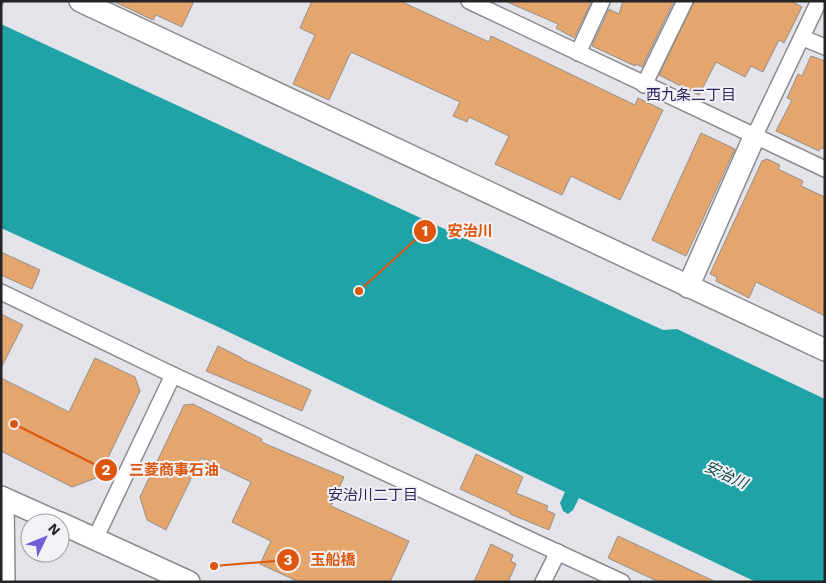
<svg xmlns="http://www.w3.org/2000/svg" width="826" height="583" font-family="'Work Sans','Noto Sans JP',sans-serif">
<rect width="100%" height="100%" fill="#e3e3e9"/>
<path fill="#20a3a7" d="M1 24 663 330 677 329 825 399V582H756L579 498 573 510 568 514 563 511 560 503 565 492 214 325 1 228Z"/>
<g fill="#e4a66c" stroke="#95908d">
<path d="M113 1H194L182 27 156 15 153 20Z"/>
<path d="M312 1H400L489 42 491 36 635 105 638 98 663 110 620 200 571 176 562 195 495 164 509 136 469 117 467 122 453 116 460 102 351 52 329 100 293 84 315 35 300 28Z"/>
<path d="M505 1H592L574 38 556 28 558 24Z"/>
<path d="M623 1H674L642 67 636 64 635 66 592 46 609 9 619 14Z"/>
<path d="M694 1H792L802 7 784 43 779 40 763 72 751 66 745 77 716 62 699 95 659 75Z"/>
<path d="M811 56 825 61V149L821 148 819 151 776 131 792 100 787 98 798 74 802 76Z"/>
<path d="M701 133 735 149 686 256 652 240Z"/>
<path d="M767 159 780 165 778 169 803 181 801 186 825 197V316L756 282 749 298 716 281 717 277 710 274 762 161Z"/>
<path d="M1 252 40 270 32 289 1 275Z"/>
<path d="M1 314 23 325 1 368Z"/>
<path d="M218 346 242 358V359L311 390 302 411 206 371Z"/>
<path d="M95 358 135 377 140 391 105 464 103 462 96 478 72 487 1 451V378L69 412Z"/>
<path d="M193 404 262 439 261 442 344 477 331 506 409 541 390 582H299L260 564 271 541 232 522 251 482 201 458 166 530 147 520 140 497 184 405Z"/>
<path d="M476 454 523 477 516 493 548 506 546 510 555 514 549 530 510 514V512L460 489Z"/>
<path d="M618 536 716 582H659L608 558Z"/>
<path d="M491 544 513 555 511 561 516 564 508 582H474Z"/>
</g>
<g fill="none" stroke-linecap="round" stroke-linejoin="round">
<g stroke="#8a8a90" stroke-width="18">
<g id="street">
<path d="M469 1 825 169"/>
<path d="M803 38 825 47"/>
<path d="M578 53 602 1"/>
<path d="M644 85 685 1"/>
<path d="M755 135 819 1"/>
<path d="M1 292 173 375 622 582"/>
<path d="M95 539 173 375"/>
<path d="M543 582 558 552"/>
</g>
</g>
<g stroke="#8a8a90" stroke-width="24">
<g id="secondary">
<path d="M80 1 825 350"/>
<path d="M688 287 755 135"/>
<path d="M1 497 59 523"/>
<path d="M3 498 4 582"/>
<path d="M60 523 189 582"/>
</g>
</g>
<use href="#street" stroke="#fff" stroke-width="15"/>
<use href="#secondary" stroke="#fff" stroke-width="21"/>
<path stroke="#87878b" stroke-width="4" stroke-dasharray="2.5 5" stroke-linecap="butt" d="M1 3 6 1"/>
</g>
<g text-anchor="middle" stroke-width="4" stroke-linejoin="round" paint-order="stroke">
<g font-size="15" fill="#2e255f" stroke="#f1f1f6">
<text x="691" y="100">西九条二丁目</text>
<text x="373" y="500">安治川二丁目</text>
</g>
<g font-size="15" font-style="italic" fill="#063f41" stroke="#f1f1f6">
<text transform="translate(726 475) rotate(25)" y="5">安治川</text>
</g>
</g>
<path fill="none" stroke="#de560d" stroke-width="2" d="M359 291L425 231M14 424L106 470M214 566L288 560"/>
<g fill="#de560d" stroke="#f1f1f6" stroke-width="2">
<circle cx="359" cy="291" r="5"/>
<circle cx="14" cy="424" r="5"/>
<circle cx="214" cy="566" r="5"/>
<circle cx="425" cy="231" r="12"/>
<circle cx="106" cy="470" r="12"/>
<circle cx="288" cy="560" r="12"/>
</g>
<g font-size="15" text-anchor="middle" font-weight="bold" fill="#fff">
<text x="425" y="236">1</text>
<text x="106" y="475">2</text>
<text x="288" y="565">3</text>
</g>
<g font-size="15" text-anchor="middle" font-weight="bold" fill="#de560d" stroke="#f1f1f6" stroke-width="4" stroke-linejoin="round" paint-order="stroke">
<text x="470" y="236">安治川</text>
<text x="174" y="475">三菱商事石油</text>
<text x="333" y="565">玉船橋</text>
</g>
<rect width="826" height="583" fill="none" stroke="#242426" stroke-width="5"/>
<g transform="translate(45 538) rotate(47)"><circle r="24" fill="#f1f1f6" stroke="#9f9fa3"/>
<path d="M0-4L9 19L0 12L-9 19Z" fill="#705ed8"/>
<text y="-8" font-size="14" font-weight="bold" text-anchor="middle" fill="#242426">N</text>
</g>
</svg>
